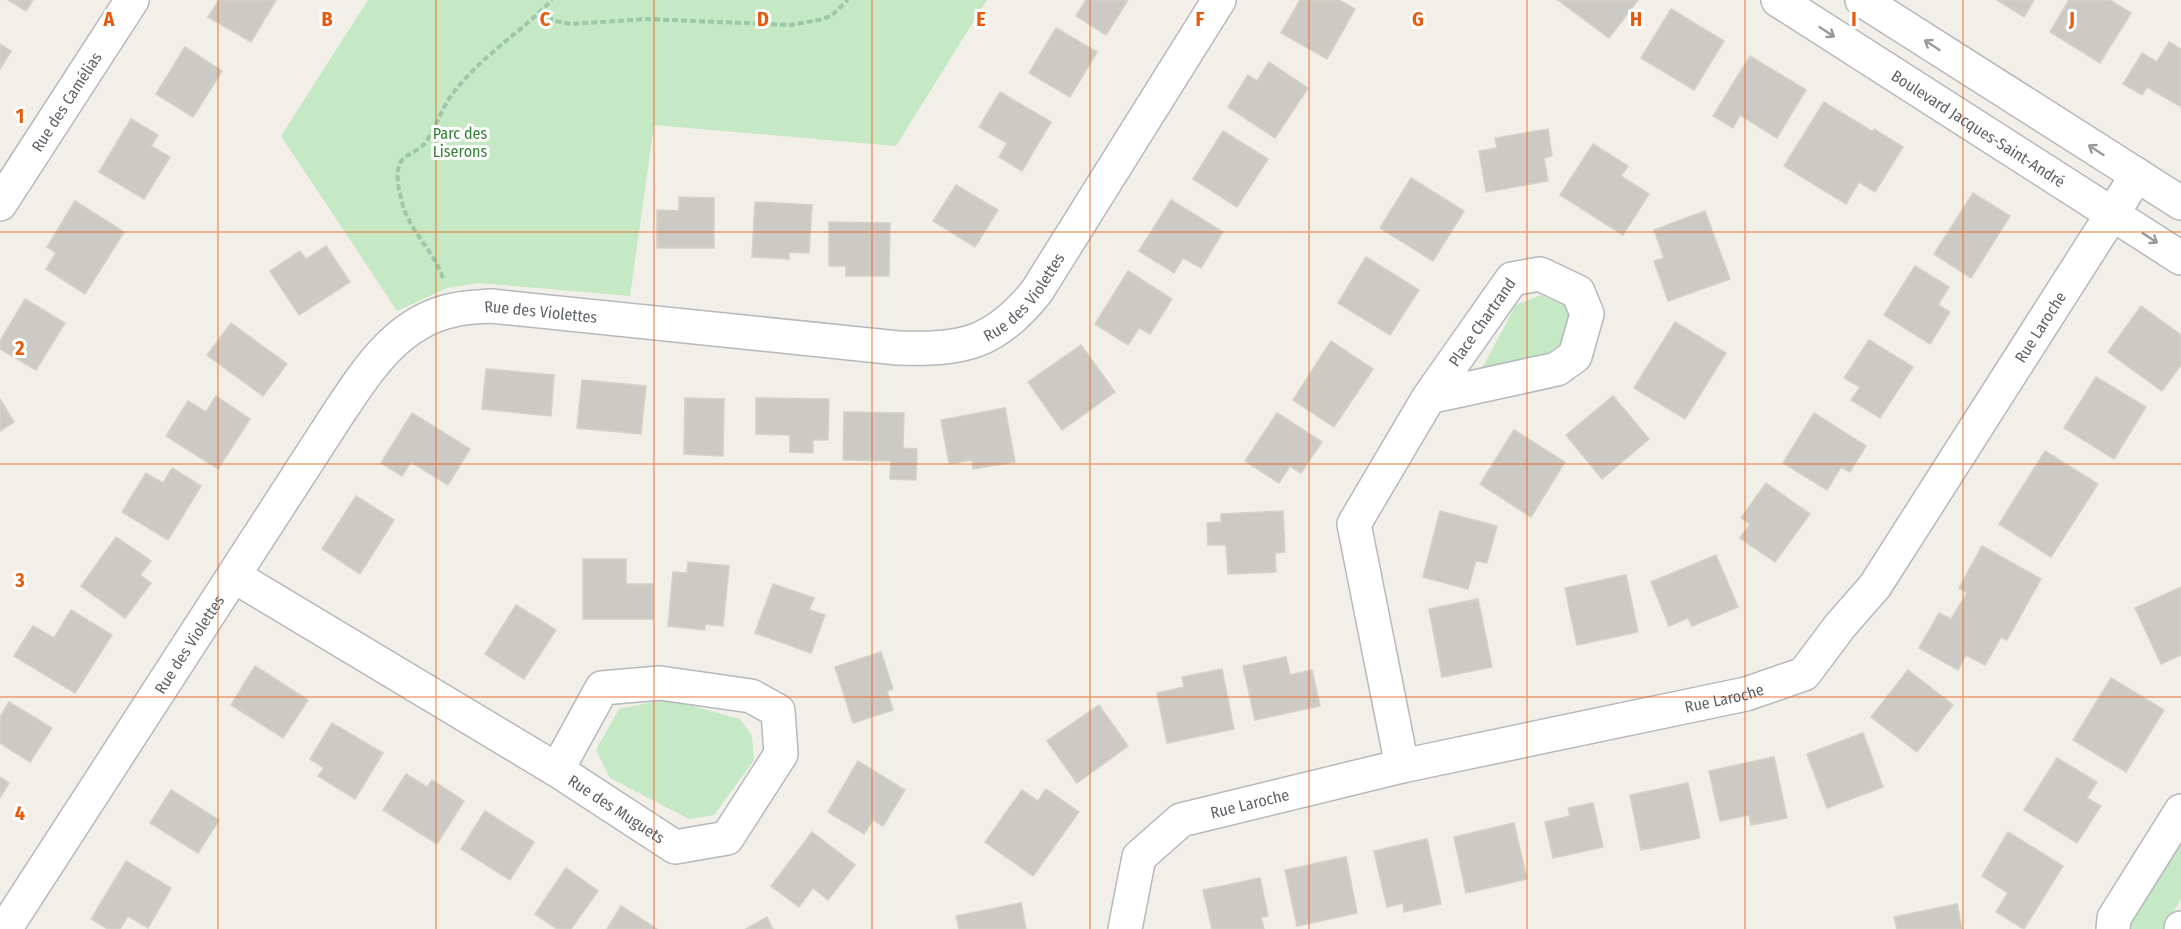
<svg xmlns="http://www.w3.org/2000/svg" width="2181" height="929" font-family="'Fira Sans Condensed',sans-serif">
<rect width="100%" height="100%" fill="#f1efe8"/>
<g fill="#c5e8c5">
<path d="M368 0H987L896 146 654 125 630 296 480 283 447 288 397 311 281 136Z"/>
<path d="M1541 295 1568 307 1570 325 1561 349 1481 370 1516 305Z"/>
<path d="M667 699 740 719 752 736 754 760 714 815 689 819 610 778 596 750 619 709Z"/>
<path d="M2181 840V899L2163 929H2131V920Z"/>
</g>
<g fill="#cccac5" stroke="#d6d1c6" stroke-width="1.5">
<path d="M8 0H33L26 11Z"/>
<path d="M219 0H276L251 42 208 17Z"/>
<path d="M1086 0H1128L1106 35 1076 16Z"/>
<path d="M1300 0H1339L1355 9 1327 59 1281 33Z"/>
<path d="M1558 0H1638L1609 38Z"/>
<path d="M1997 0H2034L2024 17Z"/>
<path d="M2069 0H2110L2131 13 2100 63 2050 32Z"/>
<path d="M1671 9 1724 41 1694 90 1641 58Z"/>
<path d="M1056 28 1097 52 1070 97 1029 73Z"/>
<path d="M2169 42 2181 49V107L2147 87 2142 95 2123 84 2142 53 2157 62Z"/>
<path d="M0 44 11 51 0 69Z"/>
<path d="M185 47 222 71 193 117 156 94Z"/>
<path d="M1750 56 1806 90 1777 138 1740 115 1733 128 1713 116Z"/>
<path d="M1269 62 1308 88 1275 138 1228 107 1248 75 1257 81Z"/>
<path d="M1000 92 1051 122 1022 171 999 157 1007 143 979 127Z"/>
<path d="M1824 102 1873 132 1874 129 1903 147 1875 192 1859 182 1846 204 1784 166Z"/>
<path d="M131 119 158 135 151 146 170 157 144 199 99 172Z"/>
<path d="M1548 129 1552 156 1544 158 1548 181 1486 192 1479 151 1497 148 1495 138Z"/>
<path d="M1223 131 1268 159 1237 207 1193 179Z"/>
<path d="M1593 144 1628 166 1621 176 1649 194 1623 235 1560 195Z"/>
<path d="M1411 178 1464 211 1433 261 1380 228Z"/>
<path d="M956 185 998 210 975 247 933 221Z"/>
<path d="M1973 193 2010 216 1971 278 1934 254Z"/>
<path d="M679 197 714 198V248H657V210L679 211Z"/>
<path d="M1171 200 1223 232 1201 268 1183 258 1174 273 1139 251Z"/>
<path d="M75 201 124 232 85 294 46 269 56 253 47 247Z"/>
<path d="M755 202 812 205 809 253 789 252V259L752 257Z"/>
<path d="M1705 211 1730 279 1668 301 1654 261 1664 258 1654 230Z"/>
<path d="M829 222 890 223 889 276H846V266H829Z"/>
<path d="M326 246 350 282 299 315 270 271 300 251 306 259Z"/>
<path d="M1366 257 1419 290 1390 335 1338 303Z"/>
<path d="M1915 266 1949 287 1938 305 1950 312 1930 344 1884 315Z"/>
<path d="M1128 271 1172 299 1150 334 1139 328 1128 345 1095 324Z"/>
<path d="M25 299 65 323 36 370 0 349V341Z"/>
<path d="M2141 306 2181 335V365L2162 391 2108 352Z"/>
<path d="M1675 322 1726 353 1685 419 1634 388Z"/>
<path d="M231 323 287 364 263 396 207 355Z"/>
<path d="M1869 340 1913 367 1880 418 1851 400 1860 387 1844 378Z"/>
<path d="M1331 341 1373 369 1334 427 1293 400Z"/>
<path d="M1081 345 1115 392 1062 430 1028 382Z"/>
<path d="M486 369 554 375 551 416 482 409Z"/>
<path d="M2096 377 2146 407 2114 459 2064 428Z"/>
<path d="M582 380 646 386 641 434 577 428Z"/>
<path d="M216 396 250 419 218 469 166 436 188 401 206 412Z"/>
<path d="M1613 396 1649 439 1602 479 1566 435Z"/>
<path d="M685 398 724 399 723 456 684 454Z"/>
<path d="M756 398 829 399 828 440H813V453L790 452V435L756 434Z"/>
<path d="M0 399 14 422 0 431Z"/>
<path d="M1005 408 1015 462 973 469 972 460 949 464 941 420Z"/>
<path d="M844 412 904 413 903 448 917 449 916 480 890 479 891 461 843 460Z"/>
<path d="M412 413 470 449 448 485 411 462 402 476 381 463Z"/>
<path d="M1277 413 1322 442 1301 473 1290 466 1279 483 1245 461Z"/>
<path d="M1814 413 1866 446 1850 472 1841 467 1827 490 1783 463Z"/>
<path d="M1514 430 1565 462 1531 517 1480 484Z"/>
<path d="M2045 451 2098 484 2051 557 1999 524Z"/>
<path d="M172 468 201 486 168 540 122 512 146 473 163 483Z"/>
<path d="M1766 483 1810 514 1775 562 1740 538 1750 524 1741 518Z"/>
<path d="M356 496 394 520 360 574 322 549Z"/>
<path d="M1283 511 1285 552 1275 553 1276 572 1228 574 1226 545H1208L1207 523 1221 522V514Z"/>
<path d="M1440 511 1497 526 1487 563 1476 561 1468 589 1423 577Z"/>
<path d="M116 537 151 561 140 575 151 583 125 618 81 586Z"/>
<path d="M1982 546 2041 579 2007 640 2001 637 1985 665 1966 655 1958 670 1919 648 1939 613 1951 619 1967 593 1959 588Z"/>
<path d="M1716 555 1738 607 1692 626 1688 618 1669 626 1651 582Z"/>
<path d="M583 559H626V584H653V619H583Z"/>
<path d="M688 562 729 566 723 626 705 624V630L668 626 673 572 687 573Z"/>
<path d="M1626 575 1638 632 1577 645 1565 588Z"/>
<path d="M773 584 814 598 809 610 825 615 811 653 755 633Z"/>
<path d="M2181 587V655L2161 664 2135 608Z"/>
<path d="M1478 599 1492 667 1442 677 1429 609Z"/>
<path d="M516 605 556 630 524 679 485 654Z"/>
<path d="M71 610 112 635 75 693 14 656 33 626 54 638Z"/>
<path d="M881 652 893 689 887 691 893 710 853 723 835 667Z"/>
<path d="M1286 657 1290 675 1312 670 1320 706 1255 720 1243 666Z"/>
<path d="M255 666 308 700 283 738 231 705Z"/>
<path d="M1222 669 1234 729 1167 743 1157 693 1184 687 1182 677Z"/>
<path d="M1908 670 1953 705 1917 752 1871 717Z"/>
<path d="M2111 678 2164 710 2126 772 2073 740Z"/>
<path d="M9 702 52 728 30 762 0 743V717Z"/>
<path d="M1099 705 1128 746 1077 783 1047 741Z"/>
<path d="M332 723 383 753 355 799 318 776 324 768 310 759Z"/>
<path d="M1863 733 1883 787 1827 808 1807 754Z"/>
<path d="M1774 757 1787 818 1751 825 1749 815 1720 821 1709 771Z"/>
<path d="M2057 758 2097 782 2087 798 2101 806 2077 843 2024 810Z"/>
<path d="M858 761 905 790 883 826 873 820 864 834 828 812Z"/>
<path d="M406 774 427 787 432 780 464 801 437 844 383 810Z"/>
<path d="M0 777 9 783 0 798Z"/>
<path d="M1688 783 1700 838 1641 850 1630 795Z"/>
<path d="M1046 789 1079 812 1033 876 985 842 1022 790 1038 801Z"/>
<path d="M171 790 219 820 198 853 150 823Z"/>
<path d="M1593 803 1603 847 1553 858 1545 822 1570 816 1568 808Z"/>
<path d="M485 811 534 842 510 880 461 849Z"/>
<path d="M1514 823 1527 879 1466 893 1454 837Z"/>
<path d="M812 832 855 865 828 900 813 888 799 907 771 886Z"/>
<path d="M2008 832 2063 866 2024 929 1996 912 2008 893 1982 876Z"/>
<path d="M1427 839 1441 904 1404 912 1403 903 1387 907 1374 851Z"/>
<path d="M1346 857 1357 913 1297 926 1285 870Z"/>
<path d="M126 861 171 888 148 928 128 916 120 929H108L91 919Z"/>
<path d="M566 868 598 891 571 929H557L535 914Z"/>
<path d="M1260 878 1268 916 1261 917 1264 929H1212L1203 890Z"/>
<path d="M1021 903 1026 929H959L956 916Z"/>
<path d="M1957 904 1962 929H1897L1894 917Z"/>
<path d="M621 906 657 929H607Z"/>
<path d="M767 917 773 929H746Z"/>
</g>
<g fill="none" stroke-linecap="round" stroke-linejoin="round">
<g stroke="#b5b8bc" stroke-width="36">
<g id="minor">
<path id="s1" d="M1778 0 2181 258"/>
<path d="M1862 0 2181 203"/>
<path id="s2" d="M0 204 132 0"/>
<path id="s3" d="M234 576 557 770 675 847 727 838 781 754 778 711 751 696 660 683 602 688 557 770"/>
<path id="s4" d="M1402 766 1354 524 1429 397 1512 279 1540 274 1578 292 1587 314 1575 356 1557 369 1429 397"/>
<path id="s5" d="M5 929 336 417C366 372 397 321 454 310 466 307 479 307 491 306L898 348C963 350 995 344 1037 291L1219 0"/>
<path id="s6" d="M1125 929 1139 857 1181 820 1402 766 1746 694 1804 674 1840 626 1875 586 2137 175"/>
<path d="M2113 929 2114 918 2181 811"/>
<path d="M2181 929V928"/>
</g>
</g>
<g stroke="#9cc7a9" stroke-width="4" stroke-dasharray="6 3" stroke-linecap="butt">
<path d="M540 12 555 21 571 24 647 19 790 25 819 20 831 16 848 0"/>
<path d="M443 278C433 249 407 229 401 198 398 187 394 166 404 158 411 152 420 150 426 142 438 124 443 103 458 87 485 54 522 31 552 0"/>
</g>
<use href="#minor" stroke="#fff" stroke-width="33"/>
</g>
<defs><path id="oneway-shaft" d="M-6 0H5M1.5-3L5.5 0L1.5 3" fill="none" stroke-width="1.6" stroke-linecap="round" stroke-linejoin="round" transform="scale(1.5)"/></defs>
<g stroke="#979a9d">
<use href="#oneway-shaft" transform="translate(1827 32) rotate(33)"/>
<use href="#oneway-shaft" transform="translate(1932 45) rotate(-147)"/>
<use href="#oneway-shaft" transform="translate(2096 150) rotate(-147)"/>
<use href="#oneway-shaft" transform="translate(2150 238) rotate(33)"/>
</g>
<path fill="none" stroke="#e8590c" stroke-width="1.5" stroke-opacity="0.55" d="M218 0V929M436 0V929M654 0V929M872 0V929M1090 0V929M1309 0V929M1527 0V929M1745 0V929M1963 0V929M0 232H2181M0 464H2181M0 697H2181"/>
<g text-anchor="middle" stroke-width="6" stroke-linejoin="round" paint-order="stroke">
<g font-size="16" fill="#5f6368" stroke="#fff">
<text dy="6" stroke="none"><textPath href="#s2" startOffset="122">Rue des Camélias</textPath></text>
<text dy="6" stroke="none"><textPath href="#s1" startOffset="238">Boulevard Jacques-Saint-André</textPath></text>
<text dy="6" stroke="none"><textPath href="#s5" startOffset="1365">Rue des Violettes</textPath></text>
<text dy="6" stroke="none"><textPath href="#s5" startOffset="861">Rue des Violettes</textPath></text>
<text dy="6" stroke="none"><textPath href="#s4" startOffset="486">Place Chartrand</textPath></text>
<text dy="6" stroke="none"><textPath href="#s6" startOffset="1190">Rue Laroche</textPath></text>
<text dy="6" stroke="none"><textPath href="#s5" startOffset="339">Rue des Violettes</textPath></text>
<text dy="6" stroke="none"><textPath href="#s6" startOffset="686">Rue Laroche</textPath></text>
<text dy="6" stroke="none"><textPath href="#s6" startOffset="200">Rue Laroche</textPath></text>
<text dy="6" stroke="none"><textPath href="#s3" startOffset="448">Rue des Muguets</textPath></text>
</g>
<g font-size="16" fill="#348238" stroke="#fff">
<text x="460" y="139">Parc des<tspan x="460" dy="18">Liserons</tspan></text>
</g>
</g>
<g font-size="20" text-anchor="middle" font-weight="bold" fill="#e8590c" stroke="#fff" stroke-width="6" stroke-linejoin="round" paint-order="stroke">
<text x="109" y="26">A</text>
<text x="327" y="26">B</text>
<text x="545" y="26">C</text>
<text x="763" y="26">D</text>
<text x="981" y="26">E</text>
<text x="1200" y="26">F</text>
<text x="1418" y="26">G</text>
<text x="1636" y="26">H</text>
<text x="1854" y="26">I</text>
<text x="2072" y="26">J</text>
<text x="20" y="123">1</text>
<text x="20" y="355">2</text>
<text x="20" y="587">3</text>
<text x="20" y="820">4</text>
</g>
</svg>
